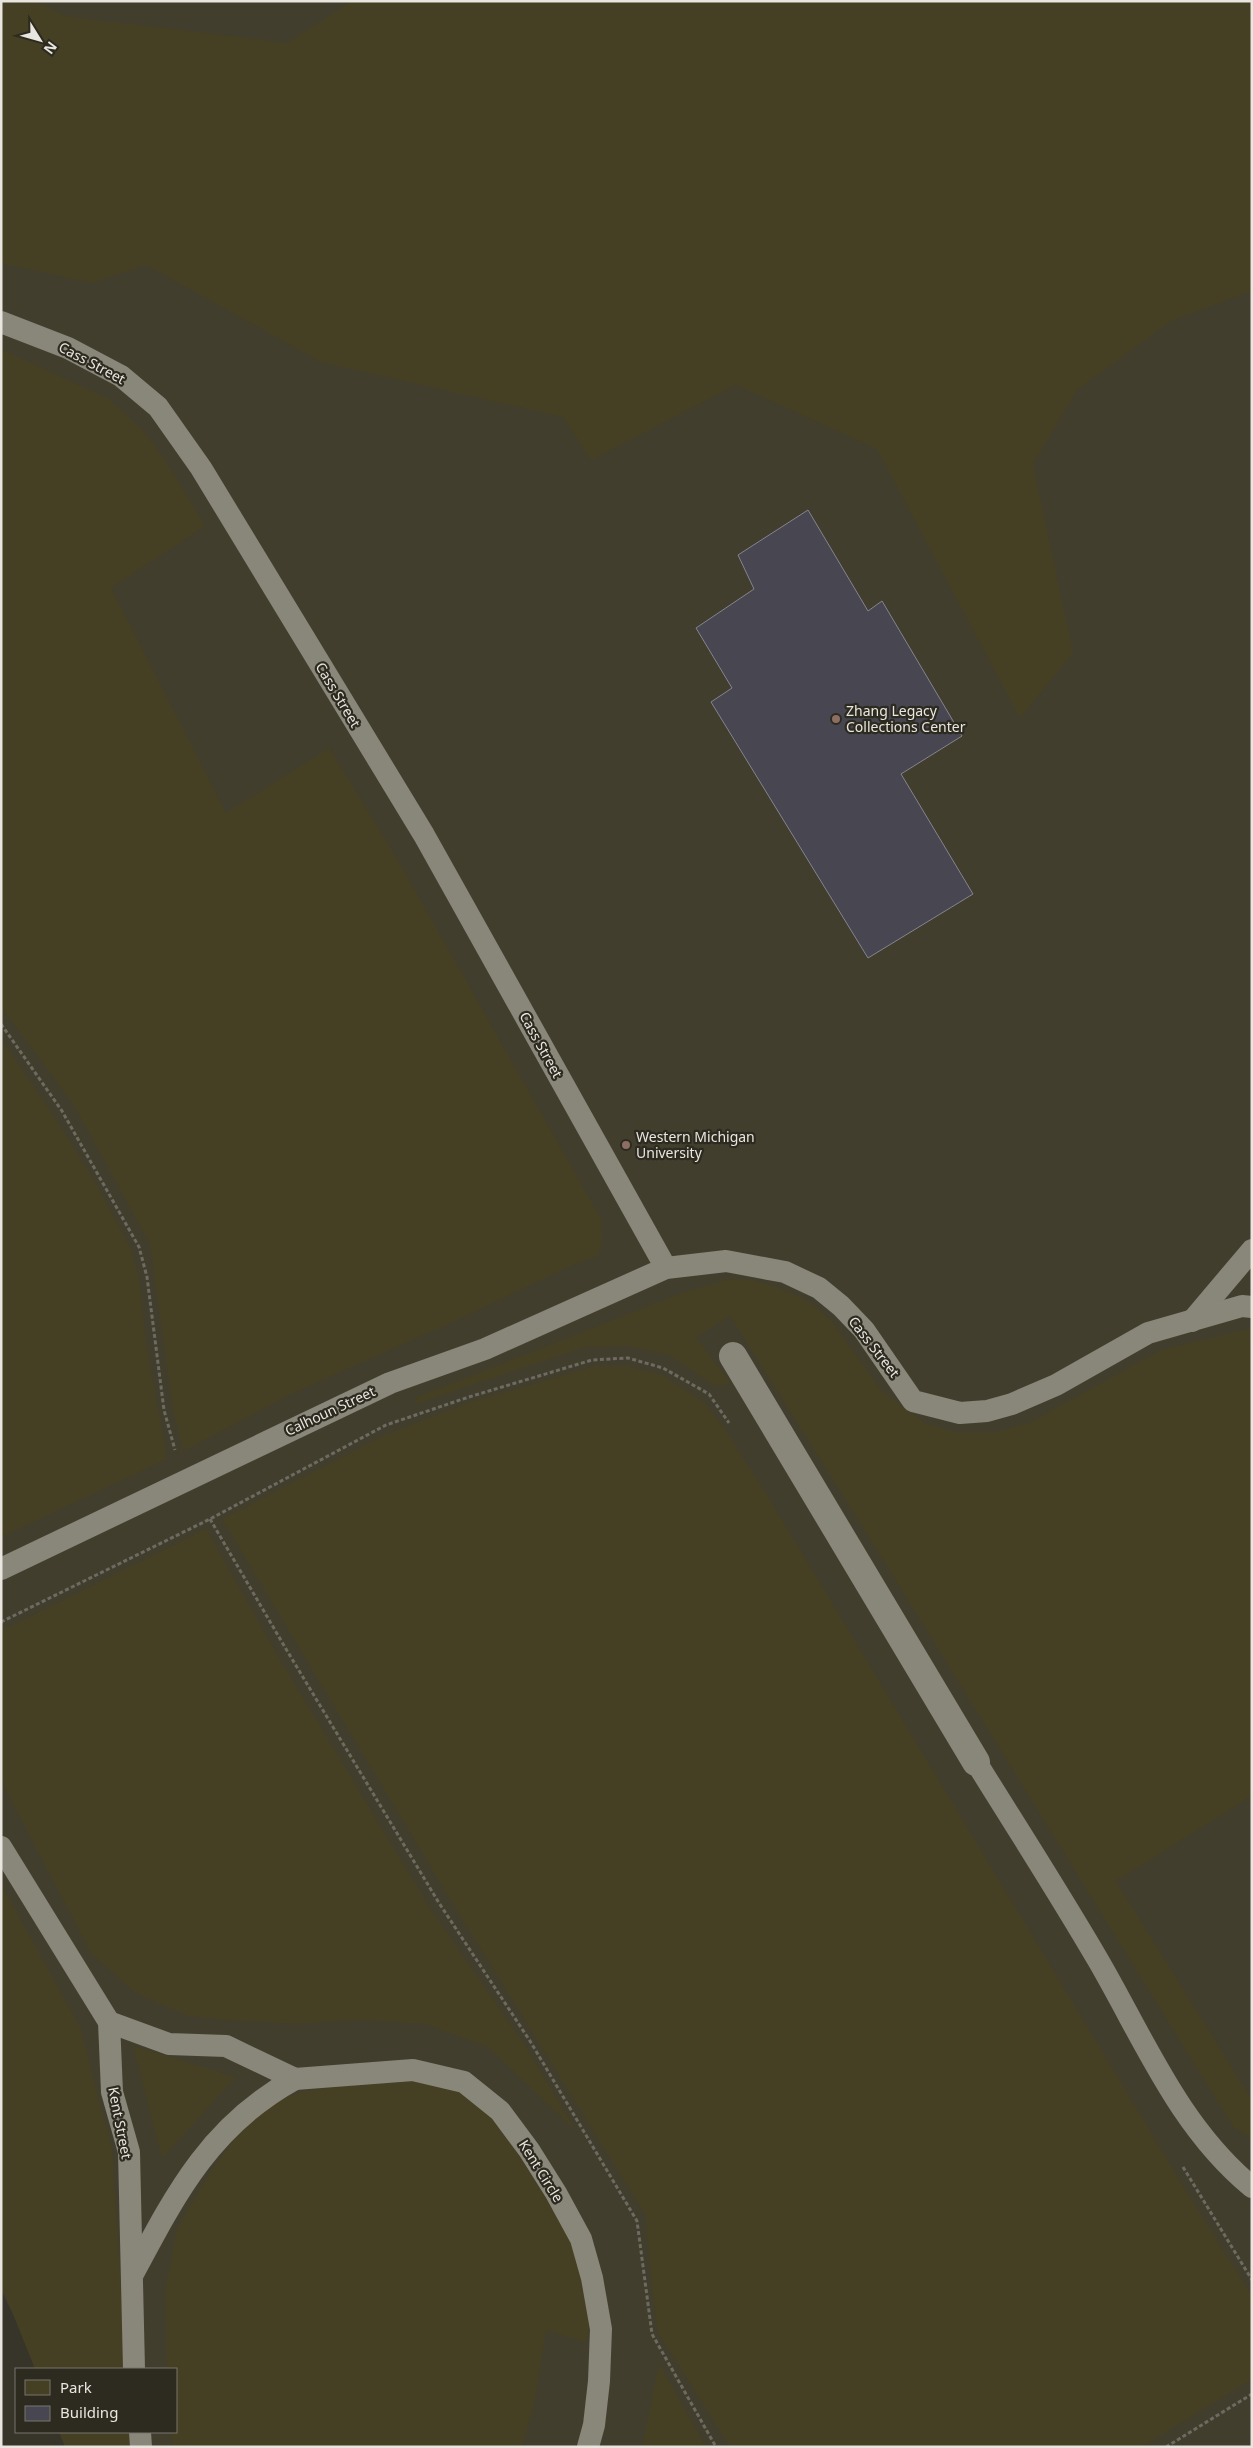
<svg xmlns="http://www.w3.org/2000/svg" width="1253" height="2448" font-family="'Noto Sans',sans-serif">
<rect width="100%" height="100%" fill="#373429"/>
<path fill="#423e2d" d="M1 1H1252V2447H73L67 2432H176V2369H40L1 2290Z"/>
<g fill="#453f23">
<path d="M1 1H34L66 16 287 43 352 1H1252V291L1171 321 1077 390 1033 464 1073 653 1020 718 877 449 736 385 591 460 563 417 321 362 146 265 92 283 1 263Z"/>
<path d="M1 349 109 399 141 428 164 458 205 526 111 588 226 813 329 748 396 857 600 1217 602 1240 598 1256 570 1266 464 1317 291 1394 184 1451 173 1410 150 1244 73 1104 1 1006Z"/>
<path d="M1 1039 55 1118 96 1184 132 1251 139 1280 146 1343 167 1459 1 1537Z"/>
<path d="M729 1279 753 1280 779 1288 810 1302 831 1320 881 1390 925 1423 954 1432H996L1029 1423 1161 1350 1252 1328V1796L1116 1881 1252 2100V2138L1234 2128 856 1516 730 1316 696 1337 731 1384 715 1386 669 1355 628 1346 585 1347 416 1404 417 1397 679 1294Z"/>
<path d="M595 1366H628L662 1375 704 1402 726 1431 761 1485 1188 2194 1252 2296V2379L1142 2447H730L658 2332 651 2277 646 2216 448 1896 222 1519 387 1434 471 1402Z"/>
<path d="M206 1529 278 1656 430 1908 524 2044 577 2132 488 2047 425 2024 354 2020 302 2024 235 2021 188 2016 134 1992 91 1953 1 1781V1631Z"/>
<path d="M1 1884 80 2027 112 2149 126 2369H35L1 2284Z"/>
<path d="M133 2046 236 2077 162 2158Z"/>
<path d="M414 2078 460 2090 495 2117 523 2153 571 2243 583 2277 589 2325 586 2342 546 2330 534 2403 522 2447H173L171 2432H176V2369H167L165 2292 177 2228 213 2168 239 2133 271 2104 301 2092 360 2082Z"/>
<path d="M659 2364 706 2447H642Z"/>
<path d="M59 2432H129L130 2447H65Z"/>
</g>
<path fill="#474651" stroke="#858490" d="M808 510 868 611 882 601 962 736 901 774 973 894 868 958 711 702 732 688 696 628 754 589 738 555Z"/>
<g fill="none" stroke-linecap="round" stroke-linejoin="round">
<g stroke="#6d6b61" stroke-width="3" stroke-dasharray="4 2.5" stroke-linecap="butt">
<path d="M1 1024 62 1111 139 1247 147 1277 164 1410 175 1450"/>
<path d="M210 1519 286 1649 439 1903 530 2041 637 2221 652 2334 716 2447"/>
<path d="M1 1622 210 1519 386 1425 469 1397 592 1360 628 1358 663 1368 709 1394 729 1423"/>
<path d="M1183 2167 1252 2280"/>
<path d="M1166 2447 1252 2394"/>
</g>
<g stroke="#89867a" stroke-width="22">
<path d="M1 322 68 348 121 376 158 407 201 468 424 835 666 1268"/>
<path d="M1192 1321 1252 1250"/>
<path d="M1 1569 390 1383 485 1349 666 1268 726 1261 785 1272 819 1288 841 1306 864 1330 913 1401 960 1413 987 1411 1012 1404 1056 1385 1148 1333 1242 1306 1252 1307"/>
<path d="M976 1762C1017 1828 1059 1893 1098 1960 1144 2039 1179 2127 1252 2187"/>
<path d="M1 1847 109 2022 112 2092 129 2152 134 2369"/>
<path d="M109 2022 169 2044 226 2046 295 2079 413 2070 464 2082 500 2111 529 2150 556 2193 581 2239 592 2278 601 2329 599 2381 594 2425 588 2447"/>
<path d="M133 2274C176 2193 211 2125 295 2079"/>
<path d="M140 2432 141 2447"/>
</g>
<path stroke="#89867a" stroke-width="28" d="M733 1356 976 1762"/>
</g>
<g fill="#8d6e63" stroke="#2d2a20" stroke-width="2">
<circle cx="836" cy="719" r="5"/>
<circle cx="626" cy="1145" r="5"/>
</g>
<g text-anchor="middle" stroke-width="4.5" stroke-linejoin="round" paint-order="stroke">
<g font-size="14" fill="#e8e6df" stroke="#2d2a20">
<text transform="translate(92 363) rotate(28)" y="5">Cass Street</text>
<text transform="translate(338 695) rotate(59)" y="5">Cass Street</text>
<text transform="translate(541 1045) rotate(61)" y="5">Cass Street</text>
<text transform="translate(874 1347) rotate(52)" y="5">Cass Street</text>
<text transform="translate(330 1411) rotate(-25)" y="5">Calhoun Street</text>
<text transform="translate(120 2123) rotate(79)" y="5">Kent Street</text>
<text transform="translate(541 2171) rotate(58)" y="5">Kent Circle</text>
</g>
<g font-size="14" fill="#e8e6df" stroke="#2d2a20" text-anchor="start">
<text x="846" y="716">Zhang Legacy<tspan x="846" dy="16">Collections Center</tspan></text>
<text x="636" y="1142">Western Michigan<tspan x="636" dy="16">University</tspan></text>
</g>
</g>
<rect width="1253" height="2448" fill="none" stroke="#e8e6df" stroke-width="5"/>
<rect x="15" y="2368" width="162" height="65" fill="#2d2a20" stroke="#78756c"/>
<rect x="25" y="2380" width="25" height="15" fill="#453f23" stroke="#78756c"/>
<text x="60" y="2393" font-size="15" fill="#e8e6df">Park</text>
<rect x="25" y="2406" width="25" height="15" fill="#474651" stroke="#78756c"/>
<text x="60" y="2418" font-size="15" fill="#e8e6df">Building</text>
<g transform="translate(40 40) rotate(127)" stroke="#2d2a20" stroke-width="4" paint-order="stroke">
<path d="M0-4L9 19L0 12L-9 19Z" fill="#e8e6df"/>
<text y="-8" font-size="14" font-weight="bold" text-anchor="middle" fill="#e8e6df">N</text>
</g>
</svg>
